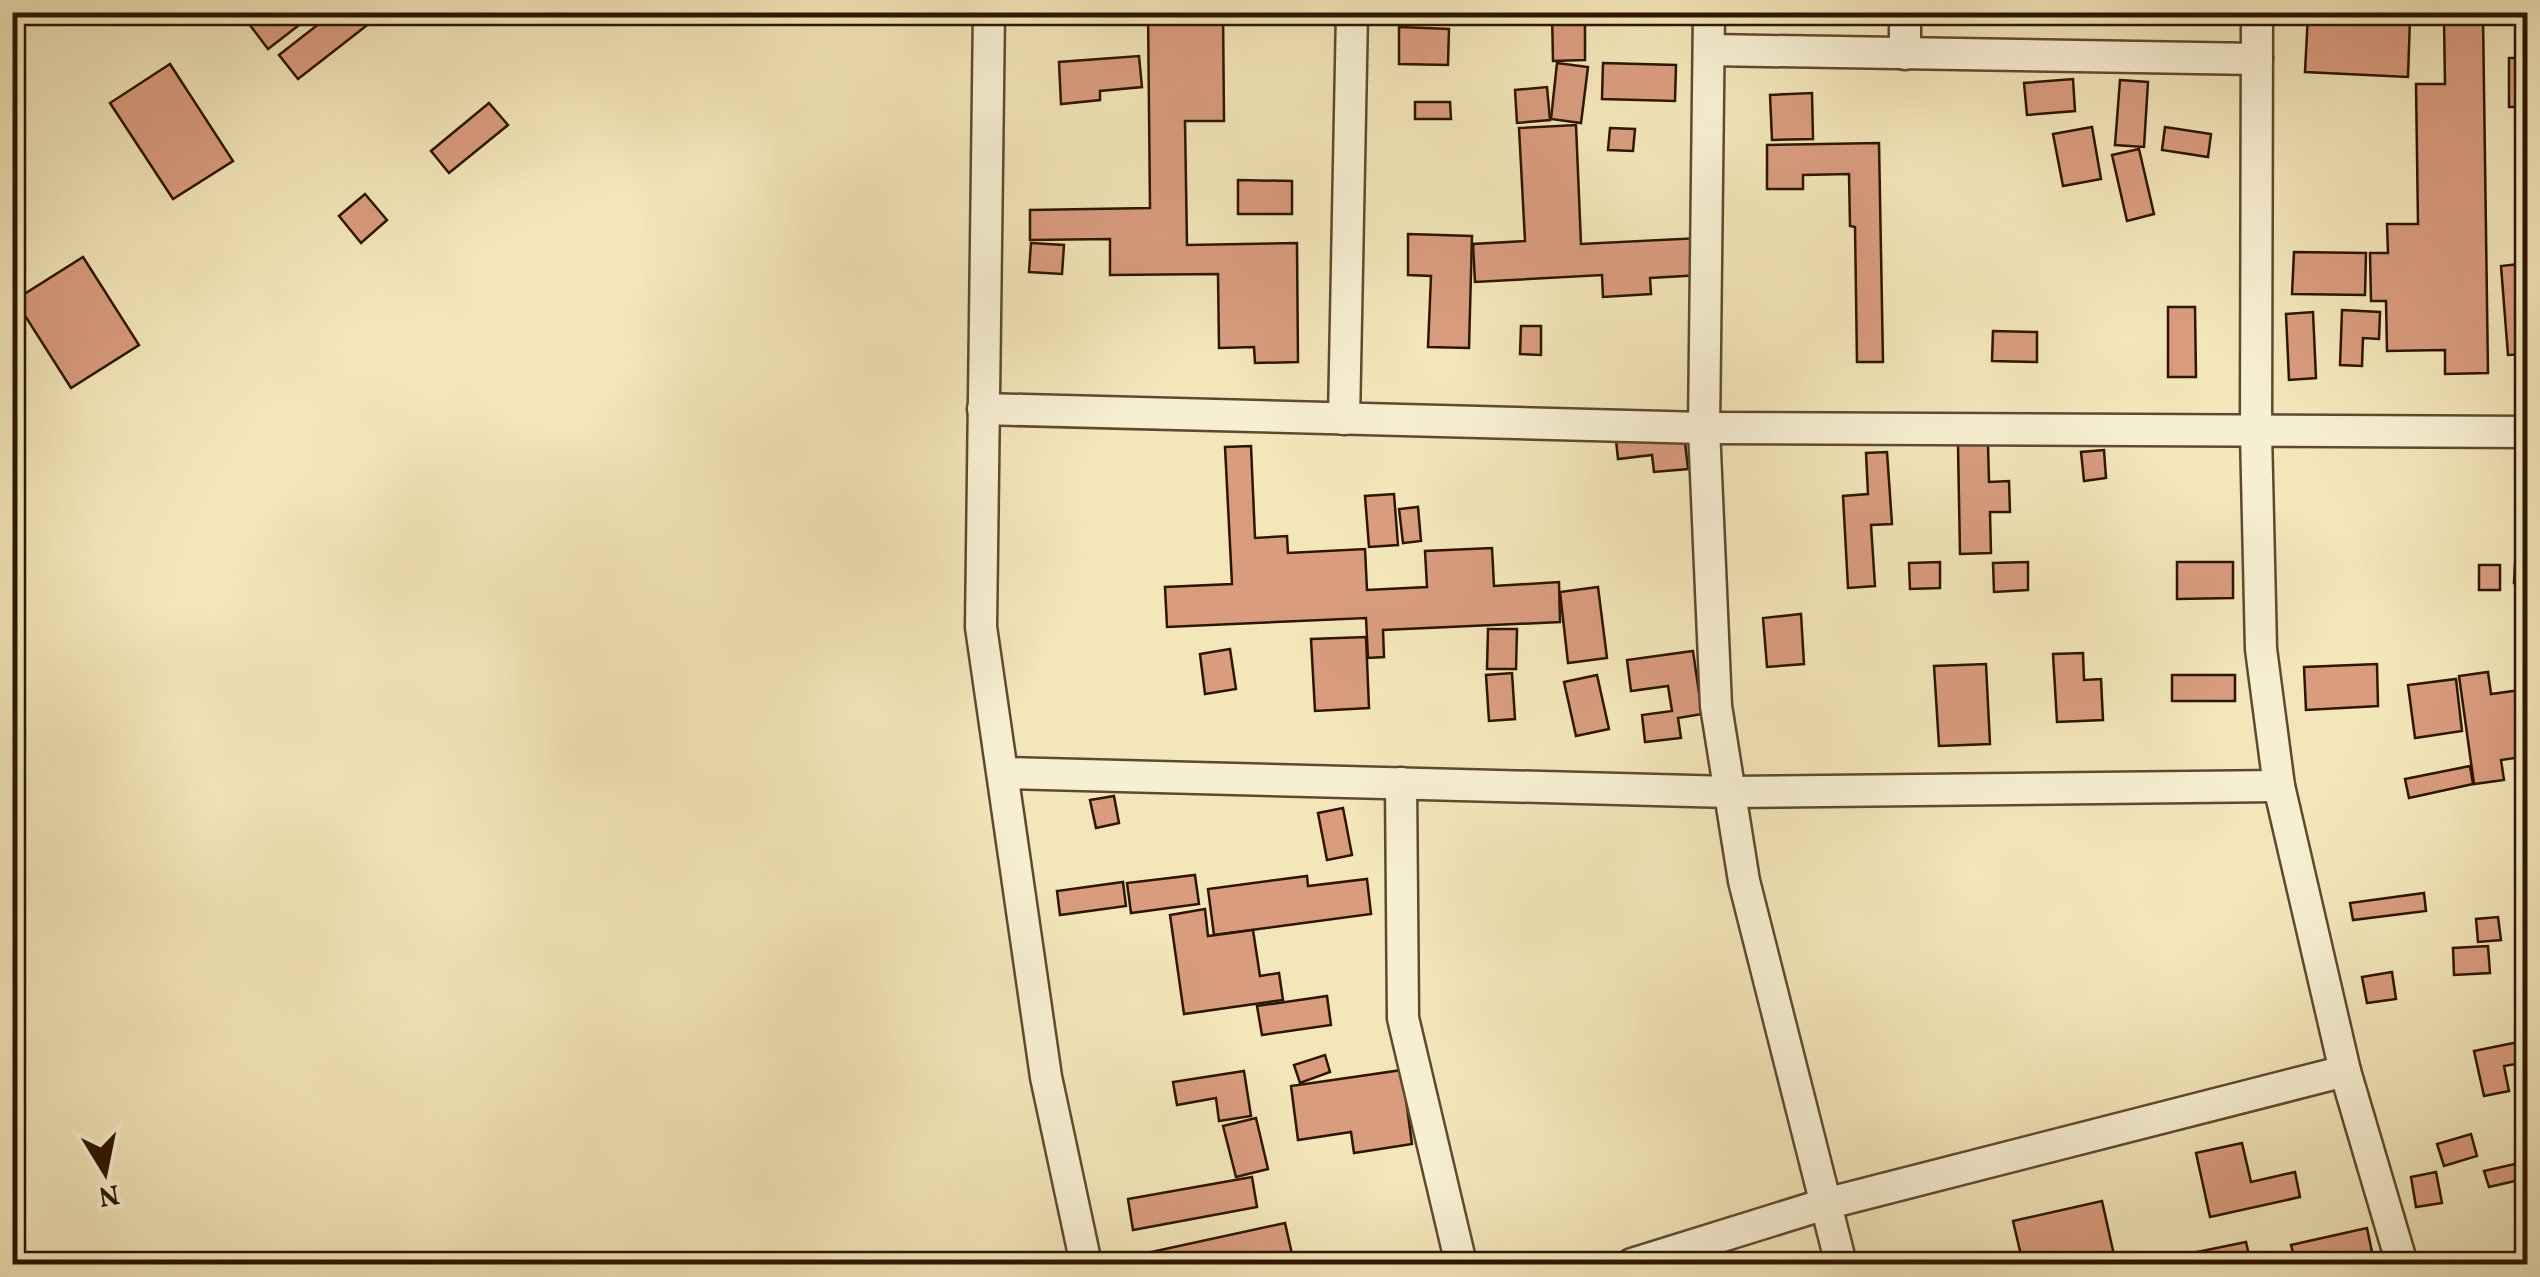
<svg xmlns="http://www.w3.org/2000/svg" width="2540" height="1277" font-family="Vollkorn,serif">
<rect width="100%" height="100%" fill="#f2e6ba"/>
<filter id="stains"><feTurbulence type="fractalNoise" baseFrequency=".002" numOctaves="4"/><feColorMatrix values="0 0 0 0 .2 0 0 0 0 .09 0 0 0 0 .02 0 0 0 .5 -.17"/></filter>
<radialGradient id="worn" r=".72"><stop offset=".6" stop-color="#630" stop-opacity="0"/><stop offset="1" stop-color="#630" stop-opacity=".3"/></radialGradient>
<g fill="#d99c7f" stroke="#2e1500" stroke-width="2.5">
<path d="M240 12H316L268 49Z"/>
<path d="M334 12H384L298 79 279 55Z"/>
<path d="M1148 12H1223L1224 121H1185L1187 245 1297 243 1298 362 1255 363 1254 347 1219 348 1218 274 1110 275V239L1030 240V210L1150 208Z"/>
<path d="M1552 12H1585V60L1553 61Z"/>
<path d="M2308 14 2410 18 2408 77 2305 72Z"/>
<path d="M2483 18 2488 373 2445 374V350L2387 351 2386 301H2371L2370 253H2388L2387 224H2418L2416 84H2445L2444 19Z"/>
<path d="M1399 27 1449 29 1448 65 1399 64Z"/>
<path d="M1139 56 1142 87 1100 91V100L1061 104 1059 62Z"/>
<rect x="2509" y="58" width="19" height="49"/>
<path d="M1557 63 1588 67 1581 123 1551 119Z"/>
<path d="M1603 63 1676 65 1675 101 1602 99Z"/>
<path d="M170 64 233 161 173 199 110 103Z"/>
<path d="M2073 79 2075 111 2027 115 2024 83Z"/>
<path d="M2120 80 2148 82 2144 147 2115 145Z"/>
<path d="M1547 87 1550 120 1517 123 1515 90Z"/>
<path d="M1812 93 1813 139 1772 140 1770 95Z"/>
<path d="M1415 102H1450L1451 119H1415Z"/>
<path d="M489 103 508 125 449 173 431 151Z"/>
<path d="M1576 125 1581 244 1700 238 1701 275 1650 278 1651 294 1603 297 1602 275 1475 282 1473 244 1525 241 1519 128Z"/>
<path d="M2092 127 2101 179 2063 186 2053 134Z"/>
<path d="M2165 127 2211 134 2208 157 2162 150Z"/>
<path d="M1610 128 1635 129 1633 151 1608 150Z"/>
<path d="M1879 143 1883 362H1857L1855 227 1850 226 1849 174 1803 175V189H1767V145Z"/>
<path d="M2139 149 2154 214 2127 221 2112 155Z"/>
<path d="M1238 180 1292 181V214H1238Z"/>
<path d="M365 194 387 220 361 243 339 216Z"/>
<path d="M1408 234 1472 236 1469 348 1428 347 1431 276 1408 275Z"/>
<path d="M1031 243 1064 245 1062 274 1029 272Z"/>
<path d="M2294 252 2366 253 2365 295 2292 294Z"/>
<path d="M83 257 139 345 71 388 15 300Z"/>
<path d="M2528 263V354L2508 355 2501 266Z"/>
<path d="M2168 307H2195L2196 377H2168Z"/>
<path d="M2342 310 2380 312 2379 339 2363 338 2362 366 2340 365Z"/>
<path d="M2313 312 2316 378 2289 380 2286 314Z"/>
<path d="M1521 326H1541V355L1520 354Z"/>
<path d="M1993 331 2037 332V362L1992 361Z"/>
<path d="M1684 433 1688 469 1654 472 1652 455 1618 459 1616 440Z"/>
<path d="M1988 444 1989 482 2009 481 2010 512H1990L1991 553 1960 554 1958 445Z"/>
<path d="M1251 446 1255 538 1287 536 1288 553 1365 549 1367 590 1427 587 1425 551 1492 548 1494 586 1559 582 1560 622 1383 630 1384 657 1368 658 1366 618 1167 627 1165 587 1232 584 1225 447Z"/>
<path d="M2104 450 2106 478 2084 481 2081 452Z"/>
<path d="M1887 452 1892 524 1871 525 1875 586 1848 588 1843 496 1868 494 1866 453Z"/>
<path d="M1394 494 1398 545 1369 547 1365 496Z"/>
<path d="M1418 507 1421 541 1403 543 1399 509Z"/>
<path d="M1940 562V588L1910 589 1909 563Z"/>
<path d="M2028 562V590L1994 592 1993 563Z"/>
<path d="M2177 562H2233V598L2177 599Z"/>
<path d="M2515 563H2528V583H2514Z"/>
<rect x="2479" y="565" width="21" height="25"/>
<path d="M1598 587 1607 658 1568 663 1560 592Z"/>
<path d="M1801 614 1804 664 1767 667 1763 618Z"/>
<path d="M1488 629H1517L1516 669H1487Z"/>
<path d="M1366 637 1369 708 1315 711 1311 639Z"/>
<path d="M1230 649 1236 689 1205 694 1200 654Z"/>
<path d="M1693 651 1702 714 1678 718 1681 738 1645 742 1642 715 1672 711 1668 686 1631 691 1627 660Z"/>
<path d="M2083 653 2084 680 2101 679 2103 720 2057 722 2053 654Z"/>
<path d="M1986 664 1990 744 1939 746 1934 666Z"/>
<path d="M2377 664 2378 706 2306 710 2304 667Z"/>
<path d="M2488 672 2491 694 2528 689V756L2501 760 2504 780 2474 784 2459 676Z"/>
<path d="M1512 673 1515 719 1489 721 1486 675Z"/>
<path d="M1597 675 1609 729 1576 736 1564 682Z"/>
<rect x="2172" y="675" width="63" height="26"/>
<path d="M2456 679 2462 731 2415 738 2408 685Z"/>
<path d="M2470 766 2473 784 2409 798 2405 779Z"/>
<path d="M1114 796 1119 823 1096 828 1090 800Z"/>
<path d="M1343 808 1352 855 1327 860 1318 813Z"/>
<path d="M1195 875 1199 904 1131 913 1127 883Z"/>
<path d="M1307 876 1308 886 1367 879 1371 914 1214 935 1208 889Z"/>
<path d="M1123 882 1126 906 1060 915 1057 891Z"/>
<path d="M2424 893 2426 911 2353 920 2350 903Z"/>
<path d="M1205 909 1208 936 1253 930 1260 976 1279 973 1283 1000 1184 1014 1170 915Z"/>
<path d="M2498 917 2501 940 2478 942 2476 919Z"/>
<path d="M2488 946 2490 973 2454 975 2453 948Z"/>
<path d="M2392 972 2396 999 2367 1003 2362 977Z"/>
<path d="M1327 996 1331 1025 1262 1035 1257 1006Z"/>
<path d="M2528 1040V1062L2504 1066 2509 1091 2484 1096 2474 1051Z"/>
<path d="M1325 1055 1330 1072 1300 1083 1294 1065Z"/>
<path d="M1402 1070 1412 1144 1354 1153 1351 1132 1298 1140 1291 1086Z"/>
<path d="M1244 1071 1251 1116 1219 1121 1216 1098 1177 1105 1173 1082Z"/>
<path d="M1256 1118 1268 1169 1236 1177 1223 1126Z"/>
<path d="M2471 1134 2477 1156 2444 1166 2437 1144Z"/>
<path d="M2242 1143 2251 1182 2295 1172 2300 1197 2210 1217 2196 1153Z"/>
<path d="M2528 1161V1178L2489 1187 2484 1171Z"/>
<path d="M2436 1172 2442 1203 2416 1207 2411 1177Z"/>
<path d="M1252 1177 1257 1207 1133 1230 1128 1199Z"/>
<path d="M2102 1201 2116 1264H2023L2013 1221Z"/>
<path d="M1285 1223 1292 1254 1246 1264H1135L1133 1256Z"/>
<path d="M2367 1228 2372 1252 2314 1264H2296L2291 1245Z"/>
<path d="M2246 1242 2251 1264H2138Z"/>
</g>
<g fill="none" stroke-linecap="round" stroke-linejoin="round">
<g stroke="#5f492e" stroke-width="35">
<g id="street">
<path d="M989 12 981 627 1046 1077 1086 1264"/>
<path d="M1709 12 1704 428 1716 706 1744 881 1841 1264"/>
<path d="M1905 12V54"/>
<path d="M2257 12 2256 433 2261 649 2279 786 2345 1071 2402 1264"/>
<path d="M1710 50 2257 59"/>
<path d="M983 409 1704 428 2528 432"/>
<path d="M1344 419 1352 12"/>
<path d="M1003 773 1730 792 2279 786"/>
<path d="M1401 783 1403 1018 1461 1264"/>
<path d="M1632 1264 1825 1204 2345 1071"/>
</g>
</g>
<use href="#street" stroke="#f7efd2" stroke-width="30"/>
</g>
<rect width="2540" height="1277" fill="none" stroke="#f2e6ba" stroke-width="50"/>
<rect x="15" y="15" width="2510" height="1247" fill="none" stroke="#2e1500" stroke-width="5"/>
<rect x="25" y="25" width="2490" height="1227" fill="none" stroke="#2e1500" stroke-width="2.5"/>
<g transform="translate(105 1172) rotate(170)" stroke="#f7efd2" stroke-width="8" paint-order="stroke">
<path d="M0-8L18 38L0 25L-18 38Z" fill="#2e1500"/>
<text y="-15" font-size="28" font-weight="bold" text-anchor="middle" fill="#2e1500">N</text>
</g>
<rect width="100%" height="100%" filter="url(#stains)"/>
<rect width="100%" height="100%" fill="url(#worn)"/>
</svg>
